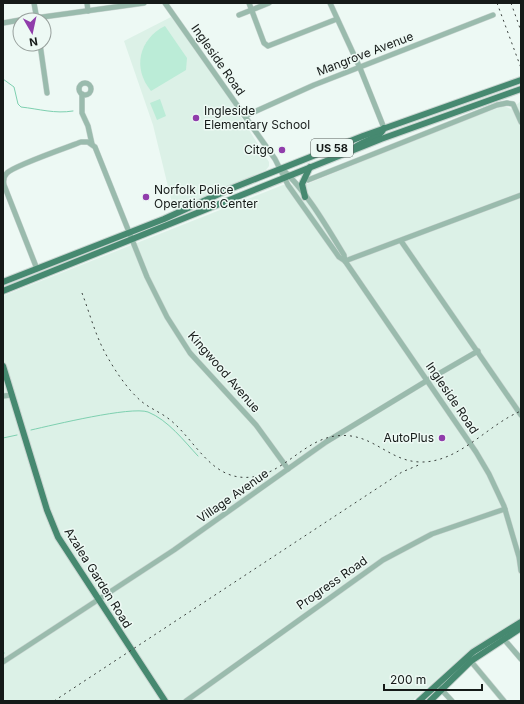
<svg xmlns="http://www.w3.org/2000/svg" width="524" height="704" font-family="Inter,sans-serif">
<rect width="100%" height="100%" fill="#edf9f4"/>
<g fill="#dcf1e7">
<path d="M171 17 204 58 269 162V166L266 170 174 211 153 125 124 41Z"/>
<path d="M521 101V618L468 651 412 701H3V296L283 185 307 184 461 121 504 106 511 109Z"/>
</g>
<g fill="#bbecd7">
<path d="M165 26 187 58 186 70 151 91C132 68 139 39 165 26Z"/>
<path d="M160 99 166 116 157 120 150 103Z"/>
</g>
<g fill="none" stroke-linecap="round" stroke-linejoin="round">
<g stroke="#7ed0b0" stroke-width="1">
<path d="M3 79 14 87 18 104 21 107C39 109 55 114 73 111"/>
<path d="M31 430C53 425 131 406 148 412 168 420 184 441 198 456"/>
<path d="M3 438 17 435"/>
<path d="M3 651 4 653"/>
</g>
<g stroke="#cad5d1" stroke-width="6">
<g id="minor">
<path d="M34 3 37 20"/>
<path d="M87 3 88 11"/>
<path d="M165 3 275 159 288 185 339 257 345 261 476 452 489 474 504 506 519 557 521 571"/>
<path d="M249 3 264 43 268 46 337 19"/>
<path d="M330 3 360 68 384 128"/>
<path d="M239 15 269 3"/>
<path d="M21 20 144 3"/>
<path d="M3 23 20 20"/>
<path d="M40 44 47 93"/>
<circle cx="85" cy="89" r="6"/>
<path d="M82 94V113L88 126 92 144"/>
<path d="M245 116 314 85 493 15"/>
<path d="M281 168C305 189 327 227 344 255L345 261"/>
<path d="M308 180 497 105 507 103 513 104 521 122"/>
<path d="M401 241 521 415"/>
<path d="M345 261 521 195"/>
<path d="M37 269 4 185C3 180 4 176 7 173 13 166 68 147 81 142H88L95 147 147 277 167 317 190 353 256 425 288 469"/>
<path d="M3 396 12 395"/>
<path d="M502 637 521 659"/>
<path d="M469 659 504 701"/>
<path d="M3 662 174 550 326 442 428 380 478 351"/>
<path d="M439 687 452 701"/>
<path d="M186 701 383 560 432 534 505 509"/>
</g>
</g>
<g stroke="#cad5d1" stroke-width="8">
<g id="major">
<path d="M353 149C362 140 380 139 384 128"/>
<path d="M305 197 302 184 310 167"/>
<path d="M3 282 164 219 230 189 363 136 521 80"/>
<path d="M3 291 381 139 521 89"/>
<path d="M3 366 47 510 58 537 165 701"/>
<path d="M419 701 473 652 521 622"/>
<path d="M430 701 471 661 521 628"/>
</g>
</g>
<use href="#minor" stroke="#9abbad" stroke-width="5"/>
<use href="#major" stroke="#468970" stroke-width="6"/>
<g stroke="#393f3c" stroke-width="1" stroke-dasharray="2 4" stroke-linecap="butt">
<path d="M497 3 521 68"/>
<path d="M511 3 521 31"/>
<path d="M82 293C90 314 96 338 108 358 116 372 128 390 141 401 149 408 160 412 169 419 196 440 211 482 252 477 284 473 303 441 335 436 372 431 387 461 420 462 459 463 487 425 521 411"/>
<path d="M54 701 402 472 421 464"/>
</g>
</g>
<g fill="#903dab" stroke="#edf9f4" stroke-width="1.5">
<circle cx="196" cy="118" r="4"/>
<circle cx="282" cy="150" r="4"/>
<circle cx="146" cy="197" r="4"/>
<circle cx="442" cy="438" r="4"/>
</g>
<g text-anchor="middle" stroke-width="3" stroke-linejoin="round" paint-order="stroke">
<rect fill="#edf9f4" stroke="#565d5a" stroke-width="1" x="311" y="139" width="42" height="18" rx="3"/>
<g font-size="11" font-weight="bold" fill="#151a18">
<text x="332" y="152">US 58</text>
</g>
<g font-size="12" fill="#151a18" stroke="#edf9f4">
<text transform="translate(365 54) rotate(-21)" y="4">Mangrove Avenue</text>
<text transform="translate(218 60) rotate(55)" y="4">Ingleside Road</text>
<text transform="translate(224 372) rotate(49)" y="4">Kingwood Avenue</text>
<text transform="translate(452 398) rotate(56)" y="4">Ingleside Road</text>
<text transform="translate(233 496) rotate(-35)" y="4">Village Avenue</text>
<text transform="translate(98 578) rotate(58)" y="4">Azalea Garden Road</text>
<text transform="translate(332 583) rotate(-35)" y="4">Progress Road</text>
</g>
<g font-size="12" fill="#151a18" stroke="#edf9f4" text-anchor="start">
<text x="204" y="115">Ingleside<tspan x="204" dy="14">Elementary School</tspan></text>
<text x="274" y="154" text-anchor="end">Citgo</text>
<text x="154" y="194">Norfolk Police<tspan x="154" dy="14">Operations Center</tspan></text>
<text x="434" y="442" text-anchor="end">AutoPlus</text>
</g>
</g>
<rect width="524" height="704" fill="none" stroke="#151a18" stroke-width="8"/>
<g transform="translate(32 32) rotate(171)"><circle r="19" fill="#edf9f4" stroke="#97a09c"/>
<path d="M0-3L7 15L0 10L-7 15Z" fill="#903dab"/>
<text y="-6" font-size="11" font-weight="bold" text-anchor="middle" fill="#151a18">N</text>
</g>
<path d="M384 684v6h98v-6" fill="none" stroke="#151a18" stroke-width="2"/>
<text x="390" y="684" font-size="12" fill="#151a18" stroke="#edf9f4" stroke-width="3" paint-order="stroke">200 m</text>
</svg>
